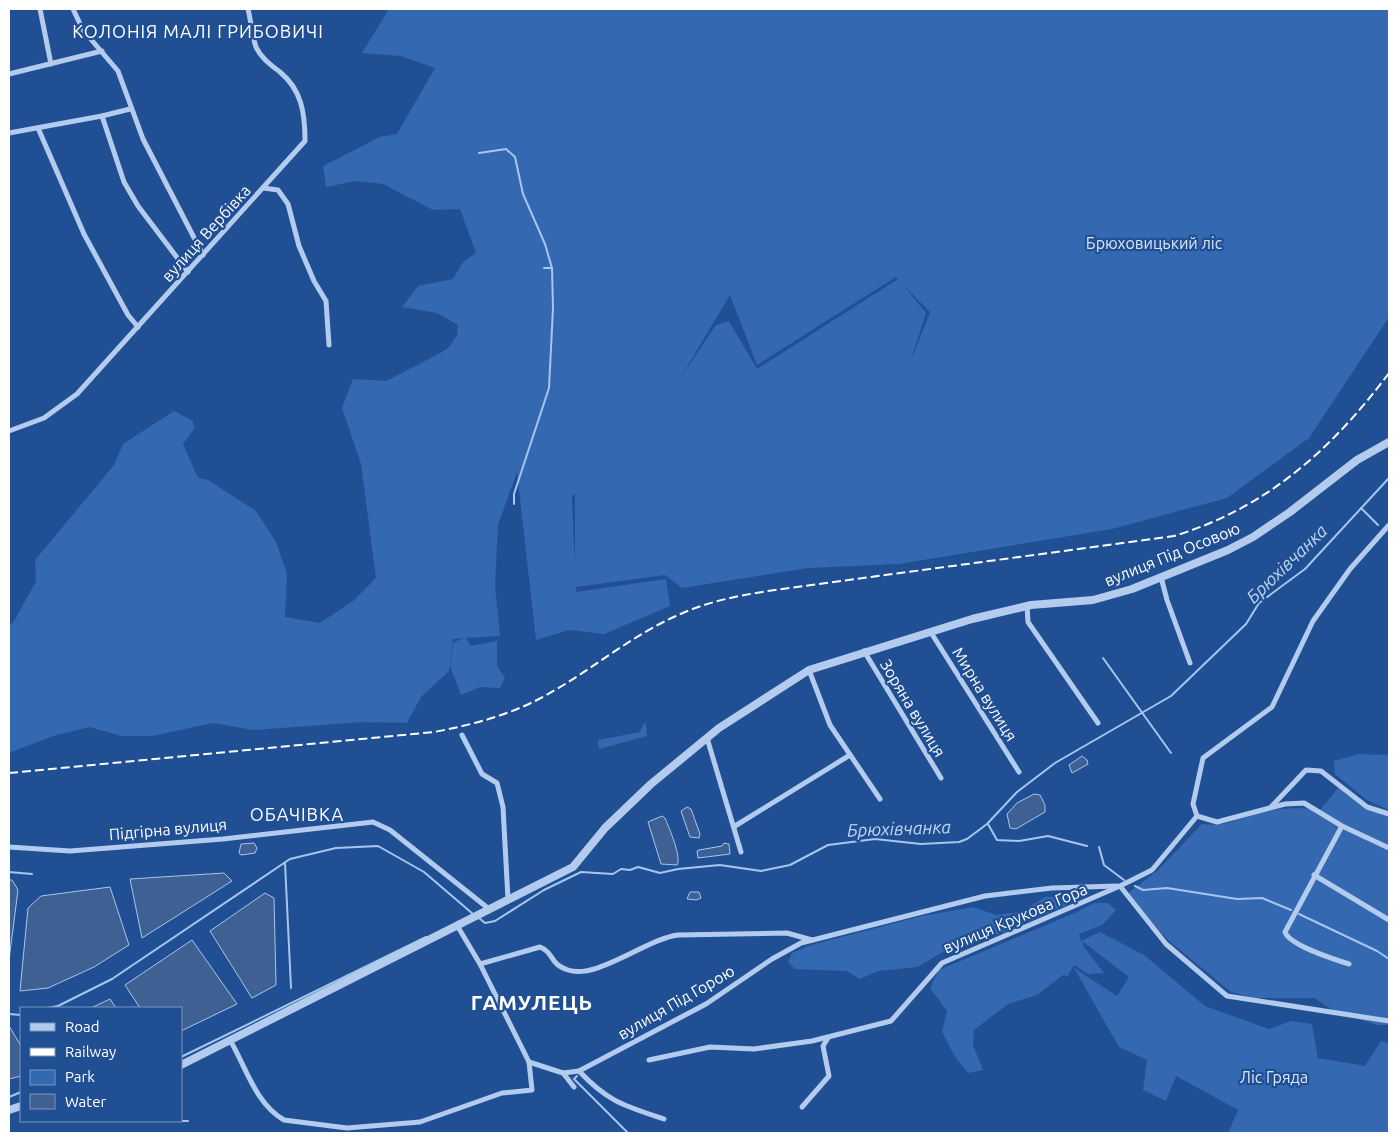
<svg xmlns="http://www.w3.org/2000/svg" width="1398" height="1142" font-family="Ubuntu,sans-serif">
<rect width="100%" height="100%" fill="#204f94"/>
<g fill="#3468b1" fill-rule="evenodd">
<path d="M389 9H1389V317L1309 438 1227 498 1112 529 899 564 808 568 682 588 665 575 576 587V592L666 579 670 606 604 634 569 630 536 640 517 472 498 525 495 585 500 636 466 638 470 646 497 641V666L505 678 500 688 480 687 461 695 450 666 453 643 463 638 453 639 449 671 421 697 407 723 362 722 253 730 213 723 152 736H121L90 727 53 736 9 753V624L13 623 36 581 35 560 114 465 123 444 174 411 193 421 194 429 183 444 198 478 208 480 256 511 276 542 287 574 285 617 320 623 353 601 376 578 361 464 342 408 353 379 386 381 425 361 447 349 457 336 458 325 437 313 402 307 418 286 453 279 463 262 476 253 460 209 433 210 383 184 355 181 326 187 323 166 380 137 397 134 435 68 401 56 362 53ZM896 277 898 279 757 369 729 321 716 325 681 377 730 295 757 365ZM904 286 930 312 910 363 926 313ZM575 493V567L572 497Z"/>
<path d="M644 723H646L647 736 599 749 598 740 640 732Z"/>
<path d="M1358 754 1389 755V810L1367 800 1335 774 1334 761Z"/>
<path d="M1338 788 1365 809 1389 816V1025H1377L1334 1011 1314 998H1253L1231 992 1169 941 1126 895 1157 871 1202 824C1227 827 1236 819 1259 813 1279 808 1300 807 1320 810Z"/>
<path d="M1077 896 1076 901 1004 932 943 952 917 967 878 971 860 979 847 971 795 969 788 962 792 953 811 945 922 916 973 907 996 915 1021 912 1045 897Z"/>
<path d="M1094 903H1108L1116 910 1102 925 1079 934 1081 941 1100 932 1144 955 1205 1006 1269 1029 1291 1021 1312 1024 1318 1058 1365 1066 1381 1041 1389 1043V1133H1228L1238 1110 1176 1076 1166 1101 1143 1090 1147 1060 1119 1047 1074 968 1117 996 1129 977 1082 941 1084 947 1104 973 1088 974 1074 965 1068 976 1063 975 1037 995 1008 1004 974 1030 973 1045 983 1070 968 1073 954 1055 942 1032 947 1011 930 988 939 970 1077 912Z"/>
</g>
<g fill="#3f6092" stroke="#a7c6ef">
<path d="M1082 756 1087 760 1088 764 1072 773 1069 765Z"/>
<path d="M1034 794 1040 795 1045 805V812L1016 829 1010 828 1007 814 1017 803Z"/>
<path d="M687 807 691 809 700 834 699 838 690 837 681 811Z"/>
<path d="M662 816 665 818C669 828 682 857 677 865L661 864 648 822Z"/>
<path d="M254 843 257 848 255 853 241 855 239 853 241 844Z"/>
<path d="M724 843 729 844 730 854 698 858 697 851 699 850 722 846Z"/>
<path d="M224 873 232 881 142 938 130 879Z"/>
<path d="M9 880H12L18 890 9 960Z"/>
<path d="M110 887 129 945 94 967 48 988 20 991 28 908 41 896Z"/>
<path d="M690 892H699L701 898 696 900 687 899Z"/>
<path d="M265 893 274 898 276 985 252 998 210 931Z"/>
<path d="M192 940 237 1004 181 1031V1008H140L125 985Z"/>
<path d="M110 999 116 1008H91Z"/>
<path d="M9 1026 21 1046V1076L9 1079Z"/>
</g>
<g fill="none" stroke-linecap="round" stroke-linejoin="round">
<g stroke="#a7c6ef" stroke-width="2">
<path d="M479 153 506 149 515 157 523 194 545 244 552 268 553 308 549 388 514 494V504"/>
<path d="M544 268H552"/>
<path d="M1361 508 1378 525"/>
<path d="M1103 658 1171 753"/>
<path d="M988 824 997 840 1019 841 1048 836 1087 846"/>
<path d="M1099 847 1104 865 1124 880"/>
<path d="M285 863 291 988"/>
<path d="M9 872 32 874"/>
<path d="M1135 886 1143 890 1167 888 1237 899 1262 898 1291 910"/>
<path d="M1299 914 1377 951 1389 959"/>
<path d="M479 918 485 923 495 921 544 890 581 872 613 874 621 869 630 870 638 867 660 873 678 869 720 865 761 871 790 865 828 845 875 839 921 844 959 842 967 839 987 824 1017 792 1055 763 1171 696 1246 624 1259 603 1305 569 1389 478"/>
<path d="M48 1008 58 1006 112 979 290 859 336 848 378 846 424 872 473 914"/>
<path d="M9 1014 21 1015"/>
<path d="M181 1057 426 937"/>
<path d="M577 1076 574 1079 628 1133"/>
<path d="M9 1097 21 1092"/>
<path d="M179 1121H188"/>
</g>
<g stroke="#b3ccee" stroke-width="5">
<path d="M40 9 51 64"/>
<path d="M73 9 83 30 118 71 143 139 203 255"/>
<path d="M9 74 102 51"/>
<path d="M102 116 124 182 138 206 188 272"/>
<path d="M38 128 84 234 128 315 138 327"/>
<path d="M9 133 102 116 130 109"/>
<path d="M263 188 278 190 288 204 299 246 314 281 326 301 329 345"/>
<path d="M9 431 44 418 77 394 305 141C305 114 302 90 280 72 271 65 261 58 256 47 252 35 251 21 248 9"/>
<path d="M1161 577 1167 600 1190 663"/>
<path d="M1027 606 1028 622 1098 723"/>
<path d="M930 631 1019 772"/>
<path d="M864 651 941 778"/>
<path d="M809 670 830 725 880 799"/>
<path d="M462 735 482 774 497 783 503 807 508 899"/>
<path d="M707 738 741 852"/>
<path d="M1271 807 1306 770 1321 771 1367 807 1389 814"/>
<path d="M1197 816 1217 822 1285 804 1304 803 1342 826 1389 848"/>
<path d="M735 826 850 755"/>
<path d="M1342 826 1285 932C1289 945 1336 960 1349 964"/>
<path d="M9 847 70 851 223 839 373 822 390 830 489 909"/>
<path d="M1314 875 1389 920"/>
<path d="M1120 886 1166 944 1227 996 1389 1021"/>
<path d="M458 927 480 964 529 1062 563 1073 574 1087"/>
<path d="M480 964 540 947C555 953 548 963 568 970 597 980 646 939 678 935L787 933 812 940"/>
<path d="M230 1040C246 1067 255 1103 284 1120L347 1128 420 1122 502 1093 532 1090 529 1062"/>
<path d="M649 1060 710 1047 754 1049 812 1041 891 1021 942 963 1120 886 1152 870 1197 816 1193 804 1203 758 1272 707 1313 621 1350 569 1389 525"/>
<path d="M579 1071C608 1102 625 1106 664 1119"/>
<path d="M563 1073 579 1071 706 1004 772 959 801 943 985 896 1052 888 1117 886"/>
<path d="M802 1107 829 1076 823 1046 828 1038"/>
</g>
<g stroke="#b3ccee" stroke-width="8">
<path d="M181 1065 573 867 605 828 651 784 719 728 809 670 972 619 1031 605 1093 600 1132 589 1228 550 1253 537 1290 512 1357 460 1389 442"/>
<path d="M9 1110 21 1106"/>
</g>
<path stroke="#fff" stroke-width="2" stroke-dasharray="9 4" stroke-linecap="butt" d="M9 773 434 732C471 725 506 716 539 699 587 674 627 638 676 616 708 601 741 595 775 590L1174 536C1267 508 1332 449 1389 373"/>
</g>
<g text-anchor="middle" stroke-width="4.5" stroke-linejoin="round" paint-order="stroke">
<g font-size="16" fill="#fff" stroke="#204f94">
<text transform="translate(206 233) rotate(-48)" y="6">вулиця Вербівка</text>
<text transform="translate(1172 554) rotate(-22)" y="6">вулиця Під Осовою</text>
<text transform="translate(985 694) rotate(58)" y="6">Мирна вулиця</text>
<text transform="translate(913 708) rotate(59)" y="6">Зоряна вулиця</text>
<text transform="translate(168 829) rotate(-5)" y="6">Підгірна вулиця</text>
<text transform="translate(1015 918) rotate(-23)" y="6">вулиця Крукова Гора</text>
<text transform="translate(676 1002) rotate(-30)" y="6">вулиця Під Горою</text>
</g>
<g font-size="16" fill="#d9e7fa" stroke="#204f94">
<text x="1154" y="249">Брюховицький ліс</text>
<text x="1274" y="1083">Ліс Гряда</text>
</g>
<g font-size="18" letter-spacing="1" fill="#fff" stroke="#204f94">
<text x="198" y="38">КОЛОНІЯ МАЛІ ГРИБОВИЧІ</text>
<text x="297" y="821">ОБАЧІВКА</text>
</g>
<g font-size="18" font-style="italic" fill="#c0d6f4" stroke="#204f94">
<text transform="translate(1287 564) rotate(-44)" y="6">Брюхівчанка</text>
<text transform="translate(899 829) rotate(-2)" y="6">Брюхівчанка</text>
</g>
<g font-size="21" font-weight="bold" letter-spacing="1" fill="#fff" stroke="#204f94">
<text x="532" y="1010">ГАМУЛЕЦЬ</text>
</g>
</g>
<rect width="1398" height="1142" fill="none" stroke="#ffffff" stroke-width="20"/>
<rect x="20" y="1007" width="162" height="115" fill="#204f94" stroke="#7995bf"/>
<rect x="30" y="1023" width="25" height="8" fill="#b3ccee" stroke="#7995bf"/>
<text x="65" y="1032" font-size="15" fill="#ffffff">Road</text>
<rect x="30" y="1048" width="25" height="8" fill="#ffffff" stroke="#7995bf"/>
<text x="65" y="1057" font-size="15" fill="#ffffff">Railway</text>
<rect x="30" y="1070" width="25" height="15" fill="#3468b1" stroke="#7995bf"/>
<text x="65" y="1082" font-size="15" fill="#ffffff">Park</text>
<rect x="30" y="1094" width="25" height="15" fill="#3f6092" stroke="#7995bf"/>
<text x="65" y="1107" font-size="15" fill="#ffffff">Water</text>
</svg>
